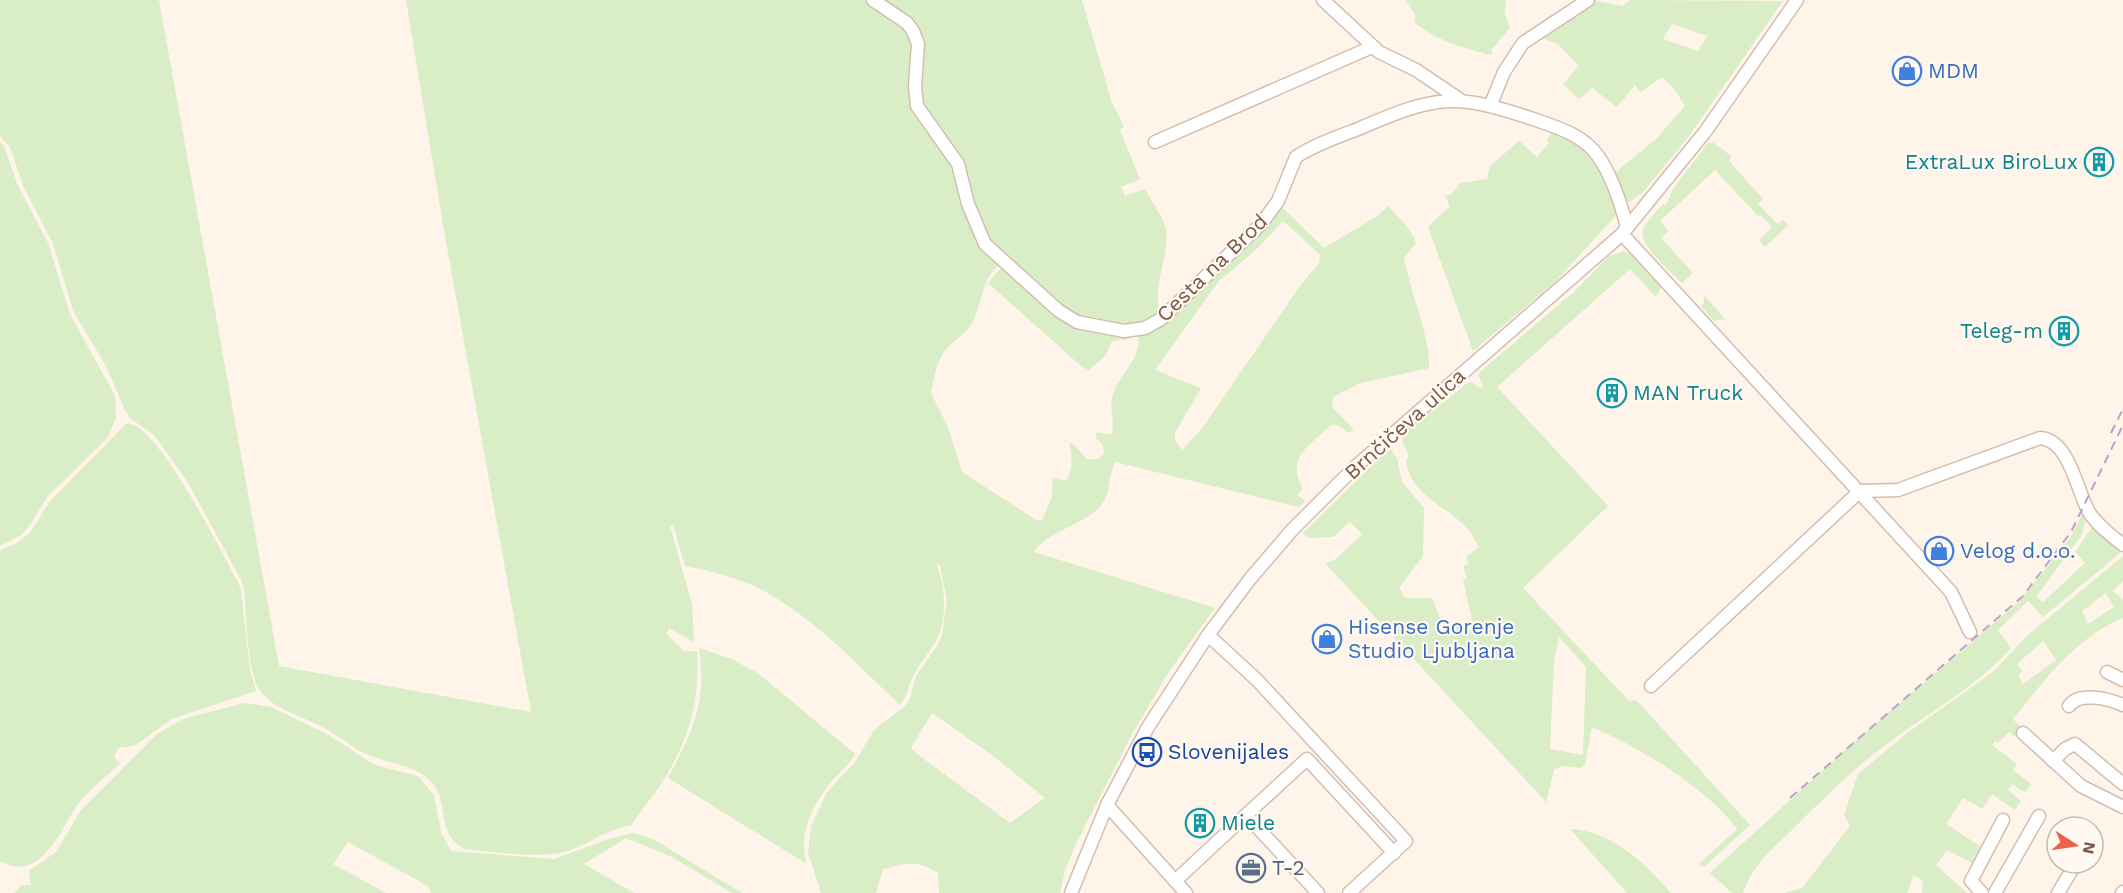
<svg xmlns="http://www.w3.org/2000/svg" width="2123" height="893" font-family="'Work Sans',sans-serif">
<rect width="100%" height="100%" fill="#fef4ea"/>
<g fill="#d9edc6" fill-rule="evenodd">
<path d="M0 0H159L279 666 531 712 443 225 406 0H866L897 18 914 42 911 83 999 265C982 279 983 299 974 319 969 332 959 336 949 346 937 358 934 376 931 393L948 427 962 472 1036 520H1042L1052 497 1053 478 1066 481C1073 470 1073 455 1069 444L1072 443 1087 459H1099L1104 453 1103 445 1095 437 1097 432 1111 435C1117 419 1106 409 1115 389 1123 372 1143 354 1138 334L1280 205 1324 248 1379 215 1388 206C1398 216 1412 230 1416 243L1404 258C1409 287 1432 344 1429 368L1361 383 1333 397 1332 407 1354 430 1349 433 1337 425H1331C1310 446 1285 456 1303 489L1297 495 1305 501 1299 507 1115 462C1109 475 1109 494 1104 501 1088 526 1050 528 1034 552L1215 608 1170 670 1131 736 1075 846 1065 870 1060 893H939L938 873C913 858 909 864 883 869L876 893H821L808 852 811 826 827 792 855 762 874 730 905 706 910 699 916 676 937 646 942 635 947 600 940 565 936 564C946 585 947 618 937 639 931 651 920 662 914 675 908 685 908 695 900 705 860 667 819 623 771 595 745 579 714 572 685 566L673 525 670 526 692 604 694 642 669 628 667 634 683 651H697C700 702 689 741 661 784 652 798 640 811 631 826 610 827 591 843 571 850 545 860 493 852 465 849 435 835 451 802 430 780 416 766 389 763 371 756 354 750 340 736 324 728 305 717 275 710 261 692 246 674 247 614 244 589L241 580 189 484 154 435 130 418 124 408 106 366 73 311 53 243 24 188 10 147 0 136ZM1282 222 1287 224 1320 255 1319 263 1300 286 1203 427 1182 450 1175 440V433L1201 388 1155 370 1219 281 1258 248ZM932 713 992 755 1045 798 1010 823 916 753 911 748Z"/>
<path d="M880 0H1082L1112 103 1124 126 1120 130 1140 179 1121 187 1125 196 1145 189C1151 202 1161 213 1165 226 1172 250 1153 282 1159 309L1203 273 1156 319 1130 329 1079 320 998 254 979 225 965 174 922 109 920 39Z"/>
<path d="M1406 0H1506L1505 14 1510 28 1492 49 1491 55C1463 48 1437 41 1414 22L1416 16Z"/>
<path d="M1592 0 1623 6 1630 0 1783 1 1687 139 1643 192 1628 203 1615 180V173L1657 138 1685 106 1673 87 1662 77 1641 92 1635 85 1617 107 1592 88 1579 99 1563 84 1579 66 1558 44 1544 39 1543 32ZM1672 24 1707 36 1698 51 1663 39Z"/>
<path d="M1554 129 1591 152 1618 213 1557 280 1473 351 1428 227 1450 206 1445 196 1452 194 1460 183 1487 179 1490 166 1519 141 1537 157 1549 143 1547 140Z"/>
<path d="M0 142 4 146 18 186 48 243 70 314 115 396 116 418 108 437 48 496 28 528 20 536 0 546Z"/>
<path d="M1708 143H1714L1731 156 1729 161 1763 199 1758 204 1778 224 1783 220 1788 225 1765 247 1759 240 1772 227 1760 215 1758 216 1715 170 1660 221 1668 231 1661 238 1693 273 1682 283C1670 271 1635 243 1644 227 1649 219 1657 211 1663 204L1665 206 1673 189Z"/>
<path d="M1624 251 1633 255 1661 287 1656 297 1630 269 1497 387 1608 506 1523 588 1629 701 1635 700 1640 704 1750 825 1704 867 1699 864 1737 829C1706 787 1640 748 1592 727L1585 765 1581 768 1562 766 1554 770 1546 802 1325 563 1335 560 1362 534 1350 522 1333 537 1309 538 1303 533 1387 451 1394 449 1392 452 1397 458 1402 482 1424 508 1423 556 1399 588 1405 598H1432L1443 626 1464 623 1469 630 1474 628 1463 580 1467 578 1463 567 1469 563 1466 557 1479 547C1474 539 1470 530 1463 524 1441 504 1410 493 1406 460L1409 456 1402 441 1405 434 1466 384 1471 382 1480 388 1483 386 1478 375 1481 371 1575 291 1609 256ZM1559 637 1586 667 1583 755 1550 749 1554 661Z"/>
<path d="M1002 267 1050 308 1129 334V339L1112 341 1105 356 1089 370 1082 367 988 283Z"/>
<path d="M1704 295 1725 319 1714 321 1701 306 1704 302Z"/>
<path d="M127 423C159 425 221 552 238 582L241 590 250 670 256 691 172 719 134 746 118 748 114 758 120 763C106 778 84 792 74 810 59 835 38 883 0 861V550L15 544 30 533 50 501Z"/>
<path d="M2082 515 2086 520 2081 536 2036 597 2043 602 2085 563 2075 552 2093 526 2121 547 2119 554 2043 617 2028 601 1998 630 2011 648C1976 687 1930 712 1888 743 1854 768 1823 799 1793 829 1772 849 1752 865 1743 893H1732L1710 873 1852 744 2019 602 2070 538Z"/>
<path d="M2123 556V581L2113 591 2123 600V618C2076 637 2044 681 2013 719L2023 729 2016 737 2009 732 1998 743 1995 741 1992 745 2017 764 2013 770 2031 784 2025 793 2012 784 2008 790 2021 801 2015 810 1992 794 1982 809 1963 798 1946 824 1986 850 1984 854 1977 853 1974 857 1979 861 1976 865 1947 850 1936 865 1967 893H1922L1923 881 1914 875 1907 893H1784L1802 888 1850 826 1844 815 1858 774 1906 734 1993 672 2027 636ZM2106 593 2114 607 2088 624 2082 611ZM2043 641 2056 660 2023 684 2018 676 2022 671 2017 664Z"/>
<path d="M699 648 732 659 759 674 855 754C849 765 839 773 831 782 813 804 797 836 807 864L668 778C693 731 707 703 699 648Z"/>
<path d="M244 703 271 707 325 733 375 765 418 776 434 795 441 832 451 851 555 859 611 838 634 833 653 839 742 893H732L672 857 626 838 584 864 634 893H431L428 886 348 842 333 864 386 893H15L21 885H31L29 871 56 852 81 810 157 734 183 719Z"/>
<path d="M1570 829C1614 832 1643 862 1671 893H1627Z"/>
</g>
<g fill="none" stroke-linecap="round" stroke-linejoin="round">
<g stroke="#d4bdb0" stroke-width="15">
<g id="minor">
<path d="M873 0 907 23 913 31 918 44 915 86 917 106 958 164 968 204 985 244 1059 311 1077 322 1124 331 1145 328 1161 319 1261 224 1278 201 1296 157C1314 145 1337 137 1358 129 1437 95 1454 92 1536 120 1559 128 1583 135 1598 156 1612 176 1621 204 1627 227"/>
<path d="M1323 0 1379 52 1416 70 1459 99"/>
<path d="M1491 104 1504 72 1523 43 1588 0"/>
<path d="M1155 142 1372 47"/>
<path d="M1622 234 1951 592 1970 632"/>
<path d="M1208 635 1257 680 1406 841 1349 893"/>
<path d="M2107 672 2123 680"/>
<path d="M1651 686 1860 491 1898 490 2040 438C2070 440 2077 492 2089 512 2097 525 2112 536 2123 545"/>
<path d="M2069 706C2079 691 2109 699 2123 705"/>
<path d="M2023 733 2081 786 2123 807"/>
<path d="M2053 761 2065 749 2075 744 2123 784"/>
<path d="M1107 805 1186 893"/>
<path d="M1246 815 1307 759 1394 853"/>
<path d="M1175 881 1246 815 1318 893"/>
<path d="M1071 893 1107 805 1148 727 1208 635 1250 579 1292 530 1354 468 1622 234 1705 132 1797 0"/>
<path d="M1982 893 1971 881 2003 820"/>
<path d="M1995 893 2039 816"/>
<path d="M2058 893 2076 863"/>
<path d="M2122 893 2123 892"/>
</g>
</g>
<use href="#minor" stroke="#fff" stroke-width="12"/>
<g stroke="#b6a5ca" stroke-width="2" stroke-dasharray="9 6" stroke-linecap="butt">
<path d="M2111 433 2123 409"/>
<path d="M1790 798 2023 596 2071 532 2123 425"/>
</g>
</g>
<defs>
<g id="shop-ring" transform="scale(1.5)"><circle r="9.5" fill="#fff9f1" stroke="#3f7fe0" stroke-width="1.5"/><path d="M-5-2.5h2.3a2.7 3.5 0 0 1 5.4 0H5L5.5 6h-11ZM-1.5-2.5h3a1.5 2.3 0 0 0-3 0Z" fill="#3f7fe0"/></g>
<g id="building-ring" transform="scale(1.5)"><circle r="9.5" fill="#fff9f1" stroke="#0f9aa8" stroke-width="1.5"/><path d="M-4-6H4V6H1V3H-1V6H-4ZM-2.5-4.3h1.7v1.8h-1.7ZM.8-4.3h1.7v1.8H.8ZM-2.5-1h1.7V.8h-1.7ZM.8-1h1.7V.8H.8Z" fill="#0f9aa8"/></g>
<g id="bus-ring" transform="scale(1.5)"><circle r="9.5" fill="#fff9f1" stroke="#1a4fb4" stroke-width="1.5"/><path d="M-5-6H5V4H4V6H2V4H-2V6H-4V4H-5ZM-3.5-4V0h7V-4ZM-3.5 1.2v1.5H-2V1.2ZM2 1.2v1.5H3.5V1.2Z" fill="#1a4fb4"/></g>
<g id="office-ring" transform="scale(1.5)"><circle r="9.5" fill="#fff9f1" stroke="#5c6f8a" stroke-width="1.5"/><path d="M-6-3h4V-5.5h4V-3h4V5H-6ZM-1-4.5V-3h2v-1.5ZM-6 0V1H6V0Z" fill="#5c6f8a"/></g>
</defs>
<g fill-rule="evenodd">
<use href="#shop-ring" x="1907" y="71"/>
<use href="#building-ring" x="2099" y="162"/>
<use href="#building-ring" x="2064" y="331"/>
<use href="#building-ring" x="1612" y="393"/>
<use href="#shop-ring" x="1939" y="551"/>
<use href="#shop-ring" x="1327" y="639"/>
<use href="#bus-ring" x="1147" y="752"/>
<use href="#building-ring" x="1200" y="823"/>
<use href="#office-ring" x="1251" y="868"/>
</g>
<g text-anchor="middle" stroke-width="4.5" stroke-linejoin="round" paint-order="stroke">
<g font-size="21" fill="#366cbe" stroke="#fff9f1" text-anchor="start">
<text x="1928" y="78">MDM</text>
<text x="1960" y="558">Velog d.o.o.</text>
<text x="1348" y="634">Hisense Gorenje<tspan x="1348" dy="24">Studio Ljubljana</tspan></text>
</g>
<g font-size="21" fill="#0d838f" stroke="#fff9f1" text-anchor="end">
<text x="2078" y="169">ExtraLux BiroLux</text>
<text x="2043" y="338">Teleg-m</text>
<text x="1633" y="400" text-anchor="start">MAN Truck</text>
<text x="1221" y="830" text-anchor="start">Miele</text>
</g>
<g font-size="21" fill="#7b584a" stroke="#fff9f1">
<text transform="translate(1212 268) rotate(-44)" y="7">Cesta na Brod</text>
<text transform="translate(1405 424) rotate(-42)" y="7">Brnčičeva ulica</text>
</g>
<g font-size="21" fill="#164399" stroke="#fff9f1" text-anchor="start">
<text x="1168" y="759">Slovenijales</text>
</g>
<g font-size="21" fill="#4e5e75" stroke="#fff9f1" text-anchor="start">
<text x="1272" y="875">T-2</text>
</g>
</g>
<g transform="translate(2075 845) rotate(102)"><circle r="28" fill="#fff9f1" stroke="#cab9ae" stroke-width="1.5"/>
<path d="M0-4.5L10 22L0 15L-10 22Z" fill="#ed6149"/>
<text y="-9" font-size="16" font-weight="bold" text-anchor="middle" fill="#7b584a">N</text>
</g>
</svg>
